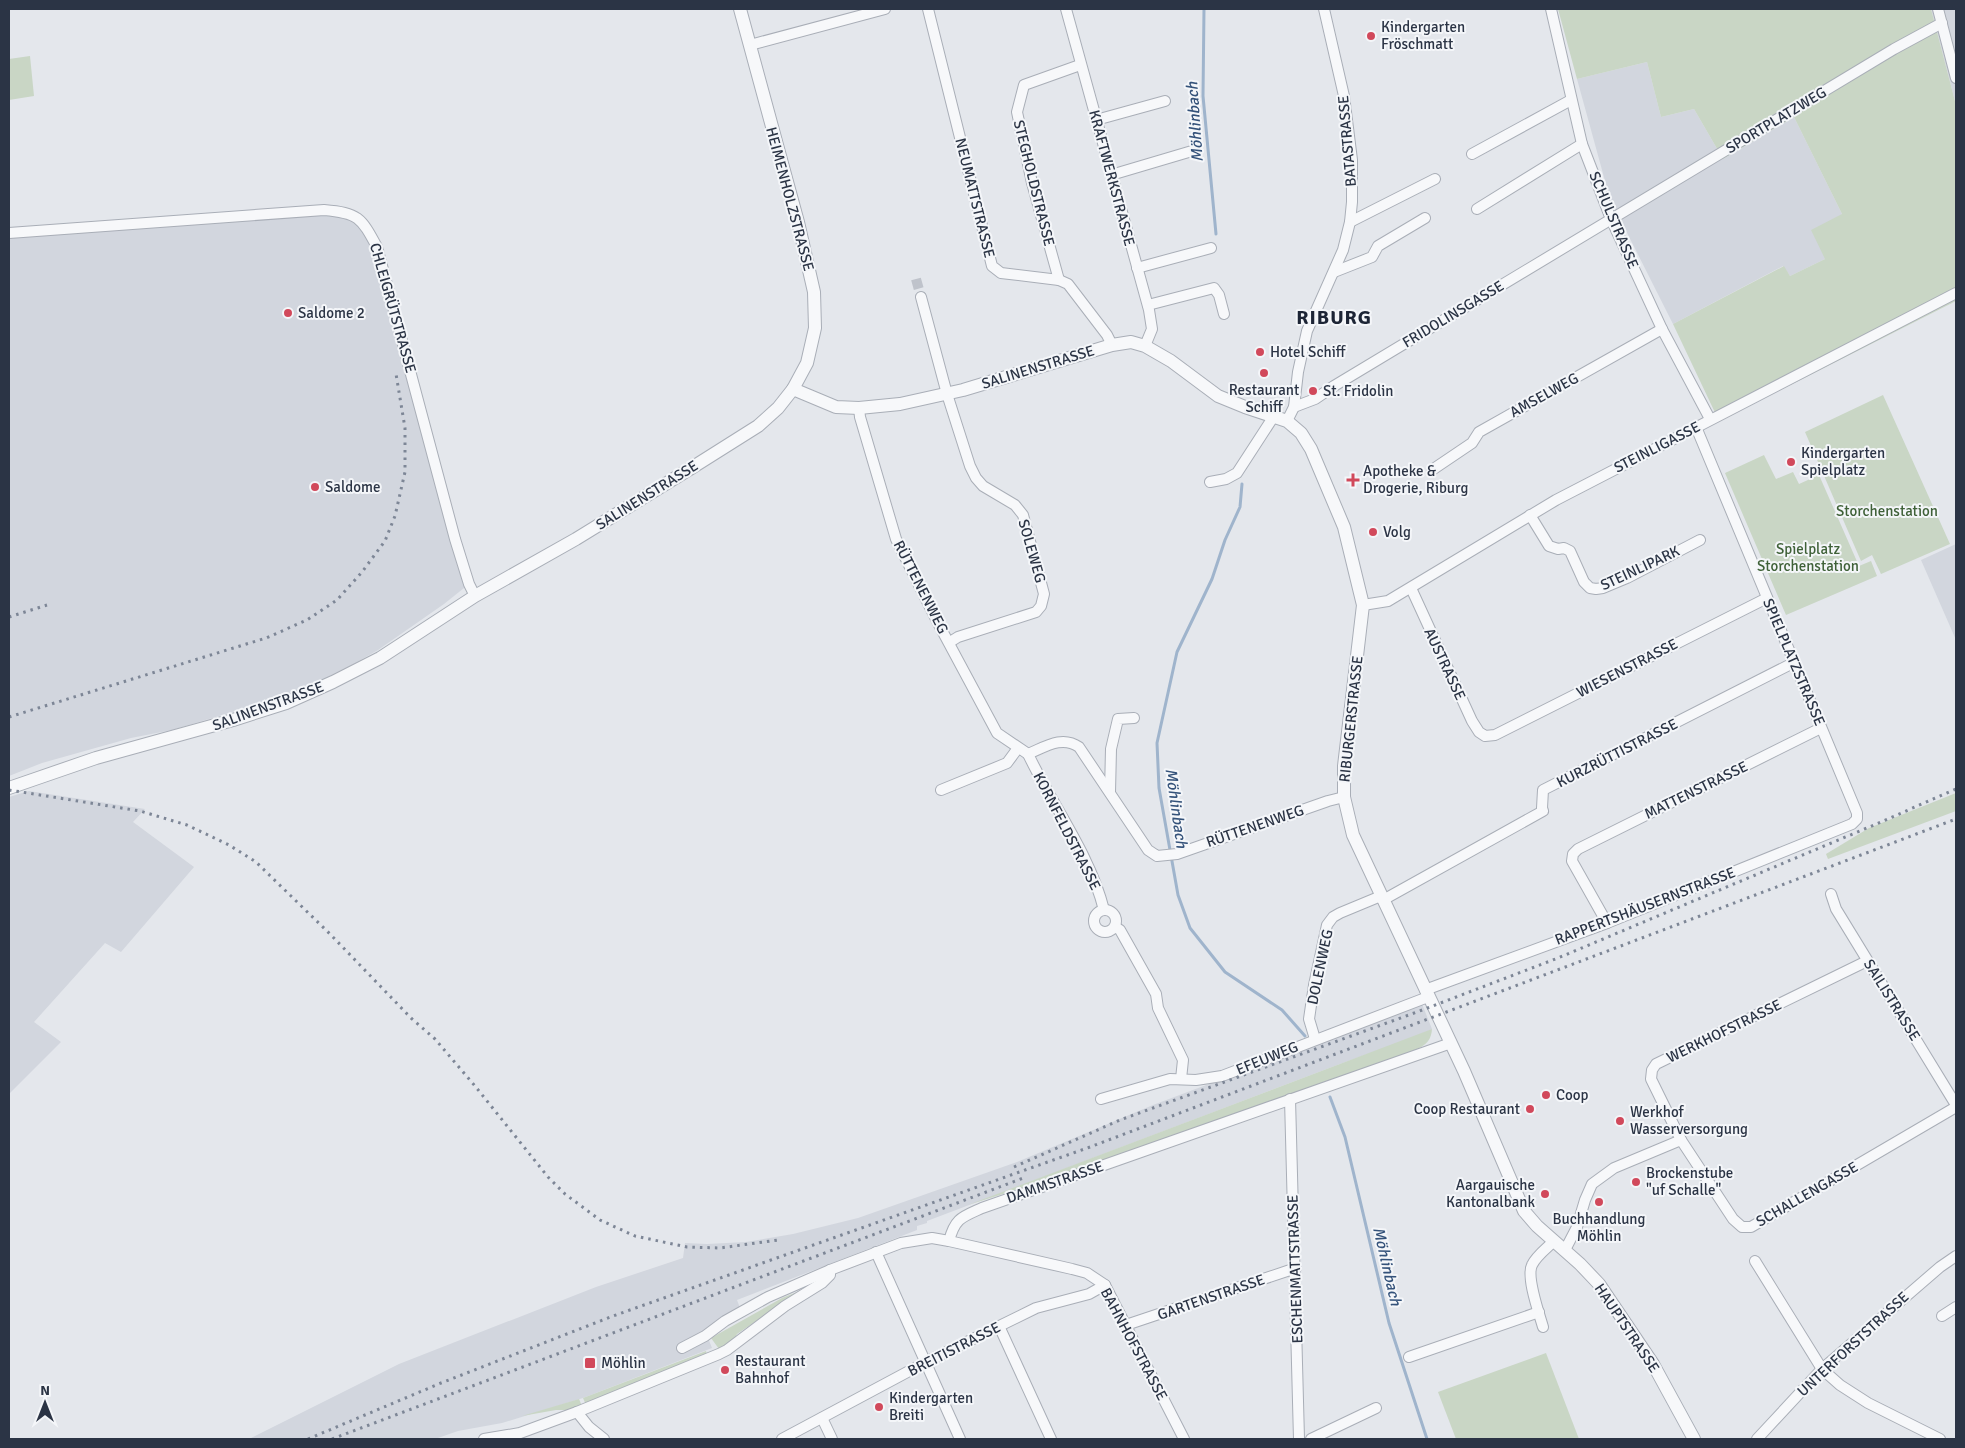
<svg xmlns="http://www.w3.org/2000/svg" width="1965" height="1448" font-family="Signika,sans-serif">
<rect width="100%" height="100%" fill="#e4e7ec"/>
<g fill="#d2d6de">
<path d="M1931 9H1956V105Z"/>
<path d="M1647 62 1661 117 1694 109 1723 159 1794 117 1842 214 1825 259 1790 276 1783 266 1673 324 1610 199 1577 79Z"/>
<path d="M348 212 377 247 469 584 444 604 378 650 331 677 283 697 172 730 131 738 42 763 9 776V233Z"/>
<path d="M1956 544V640L1921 560Z"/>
<path d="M29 791 145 809 133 822 194 867 121 952 105 943 34 1022 61 1042 9 1094V797Z"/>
<path d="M1422 1004 1432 1029 1423 1034 1340 1064 927 1221V1223L917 1226V1230L737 1300 740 1308 706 1333 712 1348 583 1398 502 1423 458 1431 435 1439H249L399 1364 596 1287 683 1258 685 1243 707 1244 746 1242 793 1234 858 1218 1017 1162 1153 1105Z"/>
</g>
<g fill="#c9d6c5">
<path d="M1558 9H1931L1956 105V301L1719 421 1673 324 1784 266 1790 276 1825 259 1811 230 1842 214 1794 117 1723 159 1694 109 1661 117 1647 62 1577 79Z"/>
<path d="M30 56 34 96 9 100V59Z"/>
<path d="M1883 395 1950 544 1881 574 1872 555 1861 561 1805 432Z"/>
<path d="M1764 455 1776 479 1793 472 1799 484 1819 475 1859 566 1871 561 1877 576 1786 615 1725 473Z"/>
<path d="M1956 793V811L1828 859 1826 854 1869 828Z"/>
<path d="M1432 1029C1431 1048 1415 1049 1399 1056L1057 1177 968 1205Z"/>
<path d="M802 1290 737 1334C734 1342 726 1345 719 1349L711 1338 782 1298Z"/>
<path d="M706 1351 707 1355 586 1405 583 1398Z"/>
<path d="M1546 1353 1579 1439H1456L1438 1392Z"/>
<path d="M579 1399 582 1406 574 1410H556L522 1416Z"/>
</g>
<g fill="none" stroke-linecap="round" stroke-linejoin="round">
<g stroke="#9fb4cc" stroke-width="3">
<path d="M1204 9 1203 96 1216 234"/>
<path d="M1242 484 1240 507 1225 540 1212 579 1177 652 1157 743 1159 788 1178 895 1190 928 1225 972 1282 1010 1305 1036"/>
<path d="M1330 1097 1345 1137 1389 1323 1427 1439"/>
</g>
<path stroke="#bfc3cb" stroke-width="10" stroke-dasharray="10 5" stroke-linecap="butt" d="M916 279 921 297"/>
<g stroke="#a9aeb7" stroke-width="12">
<g id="minor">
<path d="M928 9 992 266 1001 273 1059 280 1068 284 1107 335 1112 345"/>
<path d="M1066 9 1149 310 1152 329 1145 346"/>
<path d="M1551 9 1582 144 1611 219 1662 329 1710 419"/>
<path d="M1938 9 1956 78"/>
<path d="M750 45 885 9"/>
<path d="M1096 120 1165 101"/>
<path d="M1472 154 1571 100"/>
<path d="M1111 175 1192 151"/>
<path d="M1477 209 1582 144"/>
<path d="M1350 222 1435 179"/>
<path d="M9 233 324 210C358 213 361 217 377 247L455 539 469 584 475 596"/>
<path d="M1137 268 1211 248"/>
<path d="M1334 272 1372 257 1378 246 1425 218"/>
<path d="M1059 280 1032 183 1017 112 1024 85 1080 65"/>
<path d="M921 297 947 394 970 466 976 478 983 486 1015 505 1023 515 1044 594 1041 606 1036 612 958 637 950 642"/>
<path d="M1148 305 1214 288 1219 295 1224 314"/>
<path d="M1294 407 1315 399 1334 386 1894 49 1942 23"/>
<path d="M859 408 860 417 896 539 938 623 997 733 1028 754C1045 747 1062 735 1079 747L1148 850 1157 856 1177 854 1328 801 1344 797"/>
<path d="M1287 421 1294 407 1298 372 1307 331 1343 250 1350 222 1352 202V160L1344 96 1324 9"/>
<path d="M1432 470 1472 443 1479 432 1662 329"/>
<path d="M1210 482 1226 479 1237 473 1274 416"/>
<path d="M1530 515 1549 546 1558 549 1564 548 1570 551 1584 582 1590 588 1596 589 1603 588 1627 578 1700 540"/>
<path d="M1411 588 1472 721 1479 732 1485 736 1495 735 1767 598"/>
<path d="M1363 605 1388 601 1556 500 1956 293"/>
<path d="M1028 754C1052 805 1090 854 1104 910"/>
<path d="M941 790 1007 763 1018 748"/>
<path d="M1110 792 1111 749 1118 719 1134 718"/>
<path d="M1831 894 1836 909 1956 1105"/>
<path d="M1383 900 1543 811 1542 808 1543 790 1793 663"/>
<circle cx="1105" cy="921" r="11"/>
<path d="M1607 923 1572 861 1573 854 1578 849 1821 728"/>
<path d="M1115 927 1120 930 1156 994 1158 1008 1183 1060 1181 1079"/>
<path d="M1425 990 1607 923 1852 824 1857 819V813L1696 427"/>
<path d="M1315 1039 1309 1019 1314 985 1327 925 1333 917 1340 913 1381 896"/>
<path d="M1101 1099 1170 1079 1196 1080 1222 1076 1428 997"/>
<path d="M1290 1099 1299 1439"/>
<path d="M1681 1140 1651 1079 1652 1070 1656 1064 1867 961"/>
<path d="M949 1241C955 1218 962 1217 982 1208L1451 1043"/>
<path d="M1565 1250 1577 1227 1585 1200 1592 1184 1614 1168 1681 1140 1733 1219 1742 1227H1751L1956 1107"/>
<path d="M876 1252 960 1439"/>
<path d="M1755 1261 1822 1369 1840 1385 1868 1403 1940 1439"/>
<path d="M1942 1316 1956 1307"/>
<path d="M1126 1325 1296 1268"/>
<path d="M999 1326 1051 1439"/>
<path d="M1543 1327C1539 1313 1526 1277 1532 1265 1536 1256 1547 1248 1554 1241"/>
<path d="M682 1348 705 1336 725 1321 768 1297 830 1270 901 1243 932 1238 949 1241 1072 1269 1087 1273 1105 1285 1184 1439"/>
<path d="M1409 1357 1539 1312"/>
<path d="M577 1412 589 1427 604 1439"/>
<path d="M822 1418 832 1439"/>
<path d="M484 1439 520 1433 577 1412 719 1354 727 1350 785 1306 822 1283 830 1275V1270"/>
<path d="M782 1439 926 1362 1036 1308 1089 1294 1105 1285"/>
<path d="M1311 1439 1376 1408"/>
<path d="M1757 1439 1822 1369 1940 1267 1956 1256"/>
</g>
</g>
<g stroke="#a9aeb7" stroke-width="14">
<g id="tertiary">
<path d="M793 389 836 407 859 408 900 404 963 390 1112 345 1131 342 1145 346 1171 361 1218 396 1245 407 1287 421 1301 433 1311 449 1344 527 1363 605 1344 766V797L1353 835 1464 1071 1524 1211 1537 1226 1580 1264 1599 1284 1653 1364 1694 1439"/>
<path d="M9 788 96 758 233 720 286 703 333 682 380 658 475 596 576 539 693 467 758 426 778 408 793 389 807 363 815 328 814 292 798 222 740 9"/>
</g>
</g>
<use href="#minor" stroke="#f7f8fa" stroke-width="10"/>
<use href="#tertiary" stroke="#f7f8fa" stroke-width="12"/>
<g stroke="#7d8696" stroke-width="3" stroke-dasharray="2.5 5" stroke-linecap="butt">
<path d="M9 617 47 605"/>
<path d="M9 717 266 638 307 620 337 600 362 572 385 541 395 516 405 472V428L396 374"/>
<path d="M9 790 140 811 187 825 229 845 256 862 330 934 411 1018 435 1039 475 1086 548 1177 565 1194 600 1220 635 1236 687 1247 720 1248 778 1240"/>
<path d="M1014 1167 1120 1120 1417 1012 1558 958 1874 825 1956 789"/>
<path d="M308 1439 441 1383 613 1316 1090 1147 1956 819"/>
<path d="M332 1439 1026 1177"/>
</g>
</g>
<g fill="#d1495b" stroke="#f4f6f9" stroke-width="2">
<circle cx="1371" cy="36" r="5"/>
<circle cx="288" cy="313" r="5"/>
<circle cx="1260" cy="352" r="5"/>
<circle cx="1264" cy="373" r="5"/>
<circle cx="1313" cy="391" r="5"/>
<circle cx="1791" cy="462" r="5"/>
<path d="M1350.5 472.5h5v5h5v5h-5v5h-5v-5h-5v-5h5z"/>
<circle cx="315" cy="487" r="5"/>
<circle cx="1373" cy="532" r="5"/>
<circle cx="1546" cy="1095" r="5"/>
<circle cx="1530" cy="1109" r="5"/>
<circle cx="1620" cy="1121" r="5"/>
<circle cx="1636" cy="1182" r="5"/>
<circle cx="1545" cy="1194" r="5"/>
<circle cx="1599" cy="1202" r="5"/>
<rect x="584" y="1357" width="12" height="12" rx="2.5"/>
<circle cx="725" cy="1370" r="5"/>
<circle cx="879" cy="1407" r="5"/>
</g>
<g text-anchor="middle" stroke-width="4" stroke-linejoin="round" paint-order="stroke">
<g font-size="15" fill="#2b3445" stroke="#f4f6f9" text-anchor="start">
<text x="1381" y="32">Kindergarten<tspan x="1381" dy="17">Fröschmatt</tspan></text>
<text x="298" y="318">Saldome 2</text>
<text x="1270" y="357">Hotel Schiff</text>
<text x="1264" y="395" text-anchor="middle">Restaurant<tspan x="1264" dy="17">Schiff</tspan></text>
<text x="1323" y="396">St. Fridolin</text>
<text x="1801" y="458">Kindergarten<tspan x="1801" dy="17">Spielplatz</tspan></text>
<text x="1363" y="476">Apotheke &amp;<tspan x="1363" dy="17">Drogerie, Riburg</tspan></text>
<text x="325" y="492">Saldome</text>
<text x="1383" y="537">Volg</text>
<text x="1556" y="1100">Coop</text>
<text x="1520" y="1114" text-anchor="end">Coop Restaurant</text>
<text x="1630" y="1117">Werkhof<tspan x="1630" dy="17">Wasserversorgung</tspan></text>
<text x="1646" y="1178">Brockenstube<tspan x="1646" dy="17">"uf Schalle"</tspan></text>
<text x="1535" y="1190" text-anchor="end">Aargauische<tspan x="1535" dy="17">Kantonalbank</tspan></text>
<text x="1599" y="1224" text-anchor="middle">Buchhandlung<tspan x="1599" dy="17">Möhlin</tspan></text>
<text x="735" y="1366">Restaurant<tspan x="735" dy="17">Bahnhof</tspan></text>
<text x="601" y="1368">Möhlin</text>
<text x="889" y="1403">Kindergarten<tspan x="889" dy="17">Breiti</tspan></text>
</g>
<g font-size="15" fill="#2b3445" stroke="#f4f6f9">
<text transform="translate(1776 120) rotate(-31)" y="5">SPORTPLATZWEG</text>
<text transform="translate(1347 141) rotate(-95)" y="5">BATASTRASSE</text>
<text transform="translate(1112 178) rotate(75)" y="5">KRAFTWERKSTRASSE</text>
<text transform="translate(1034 183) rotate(76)" y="5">STEGHOLDSTRASSE</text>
<text transform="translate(975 198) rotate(76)" y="5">NEUMATTSTRASSE</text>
<text transform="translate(790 199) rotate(75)" y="5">HEIMENHOLZSTRASSE</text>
<text transform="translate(1614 220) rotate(67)" y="5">SCHULSTRASSE</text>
<text transform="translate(393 308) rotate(74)" y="5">CHLEIGRÜTSTRASSE</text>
<text transform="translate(1453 314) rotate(-31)" y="5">FRIDOLINSGASSE</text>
<text transform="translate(1038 367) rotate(-17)" y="5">SALINENSTRASSE</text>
<text transform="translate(1544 395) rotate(-29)" y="5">AMSELWEG</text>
<text transform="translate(1657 447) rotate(-27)" y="5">STEINLIGASSE</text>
<text transform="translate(647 495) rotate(-32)" y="5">SALINENSTRASSE</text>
<text transform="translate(1032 551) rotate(74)" y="5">SOLEWEG</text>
<text transform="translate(1640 568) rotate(-25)" y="5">STEINLIPARK</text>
<text transform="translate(921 587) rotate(63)" y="5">RÜTTENENWEG</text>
<text transform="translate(1794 662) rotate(67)" y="5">SPIELPLATZSTRASSE</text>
<text transform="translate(1445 664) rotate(65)" y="5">AUSTRASSE</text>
<text transform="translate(1627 668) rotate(-27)" y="5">WIESENSTRASSE</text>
<text transform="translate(268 706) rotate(-20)" y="5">SALINENSTRASSE</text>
<text transform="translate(1351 719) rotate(-84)" y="5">RIBURGERSTRASSE</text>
<text transform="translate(1617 753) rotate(-27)" y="5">KURZRÜTTISTRASSE</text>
<text transform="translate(1696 790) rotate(-26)" y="5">MATTENSTRASSE</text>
<text transform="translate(1255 826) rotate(-19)" y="5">RÜTTENENWEG</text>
<text transform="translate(1067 831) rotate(63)" y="5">KORNFELDSTRASSE</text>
<text transform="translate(1645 906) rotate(-21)" y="5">RAPPERTSHÄUSERNSTRASSE</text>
<text transform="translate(1320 967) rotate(-78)" y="5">DOLENWEG</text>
<text transform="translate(1892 1000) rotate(58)" y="5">SAILISTRASSE</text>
<text transform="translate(1724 1031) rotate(-26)" y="5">WERKHOFSTRASSE</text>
<text transform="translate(1267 1058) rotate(-22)" y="5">EFEUWEG</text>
<text transform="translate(1055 1182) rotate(-19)" y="5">DAMMSTRASSE</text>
<text transform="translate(1807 1194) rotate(-30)" y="5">SCHALLENGASSE</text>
<text transform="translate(1295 1269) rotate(-92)" y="5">ESCHENMATTSTRASSE</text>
<text transform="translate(1211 1297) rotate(-19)" y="5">GARTENSTRASSE</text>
<text transform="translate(1627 1328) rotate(56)" y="5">HAUPTSTRASSE</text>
<text transform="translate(1134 1344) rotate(62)" y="5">BAHNHOFSTRASSE</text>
<text transform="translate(1853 1344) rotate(-43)" y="5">UNTERFORSTSTRASSE</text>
<text transform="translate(954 1349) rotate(-27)" y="5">BREITISTRASSE</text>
</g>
<g font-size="15" fill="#3f6138" stroke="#f4f6f9">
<text x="1887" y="516">Storchenstation</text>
<text x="1808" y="554">Spielplatz<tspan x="1808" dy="17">Storchenstation</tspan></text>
</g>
<g font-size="16" font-style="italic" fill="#34527a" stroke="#f4f6f9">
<text transform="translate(1194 122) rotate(-94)" y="6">Möhlinbach</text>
<text transform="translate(1177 808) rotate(82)" y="6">Möhlinbach</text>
<text transform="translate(1388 1266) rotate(77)" y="6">Möhlinbach</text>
</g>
<g font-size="20" font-weight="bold" letter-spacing="1" fill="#1d2536" stroke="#f4f6f9">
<text x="1334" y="324">RIBURG</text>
</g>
</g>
<rect width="1965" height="1448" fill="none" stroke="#2b3445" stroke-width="20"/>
<g transform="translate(45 1403)" stroke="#f4f6f9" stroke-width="4" paint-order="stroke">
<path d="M0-4L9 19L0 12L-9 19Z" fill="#2b3445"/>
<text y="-8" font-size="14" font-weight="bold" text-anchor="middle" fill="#2b3445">N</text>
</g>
</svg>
